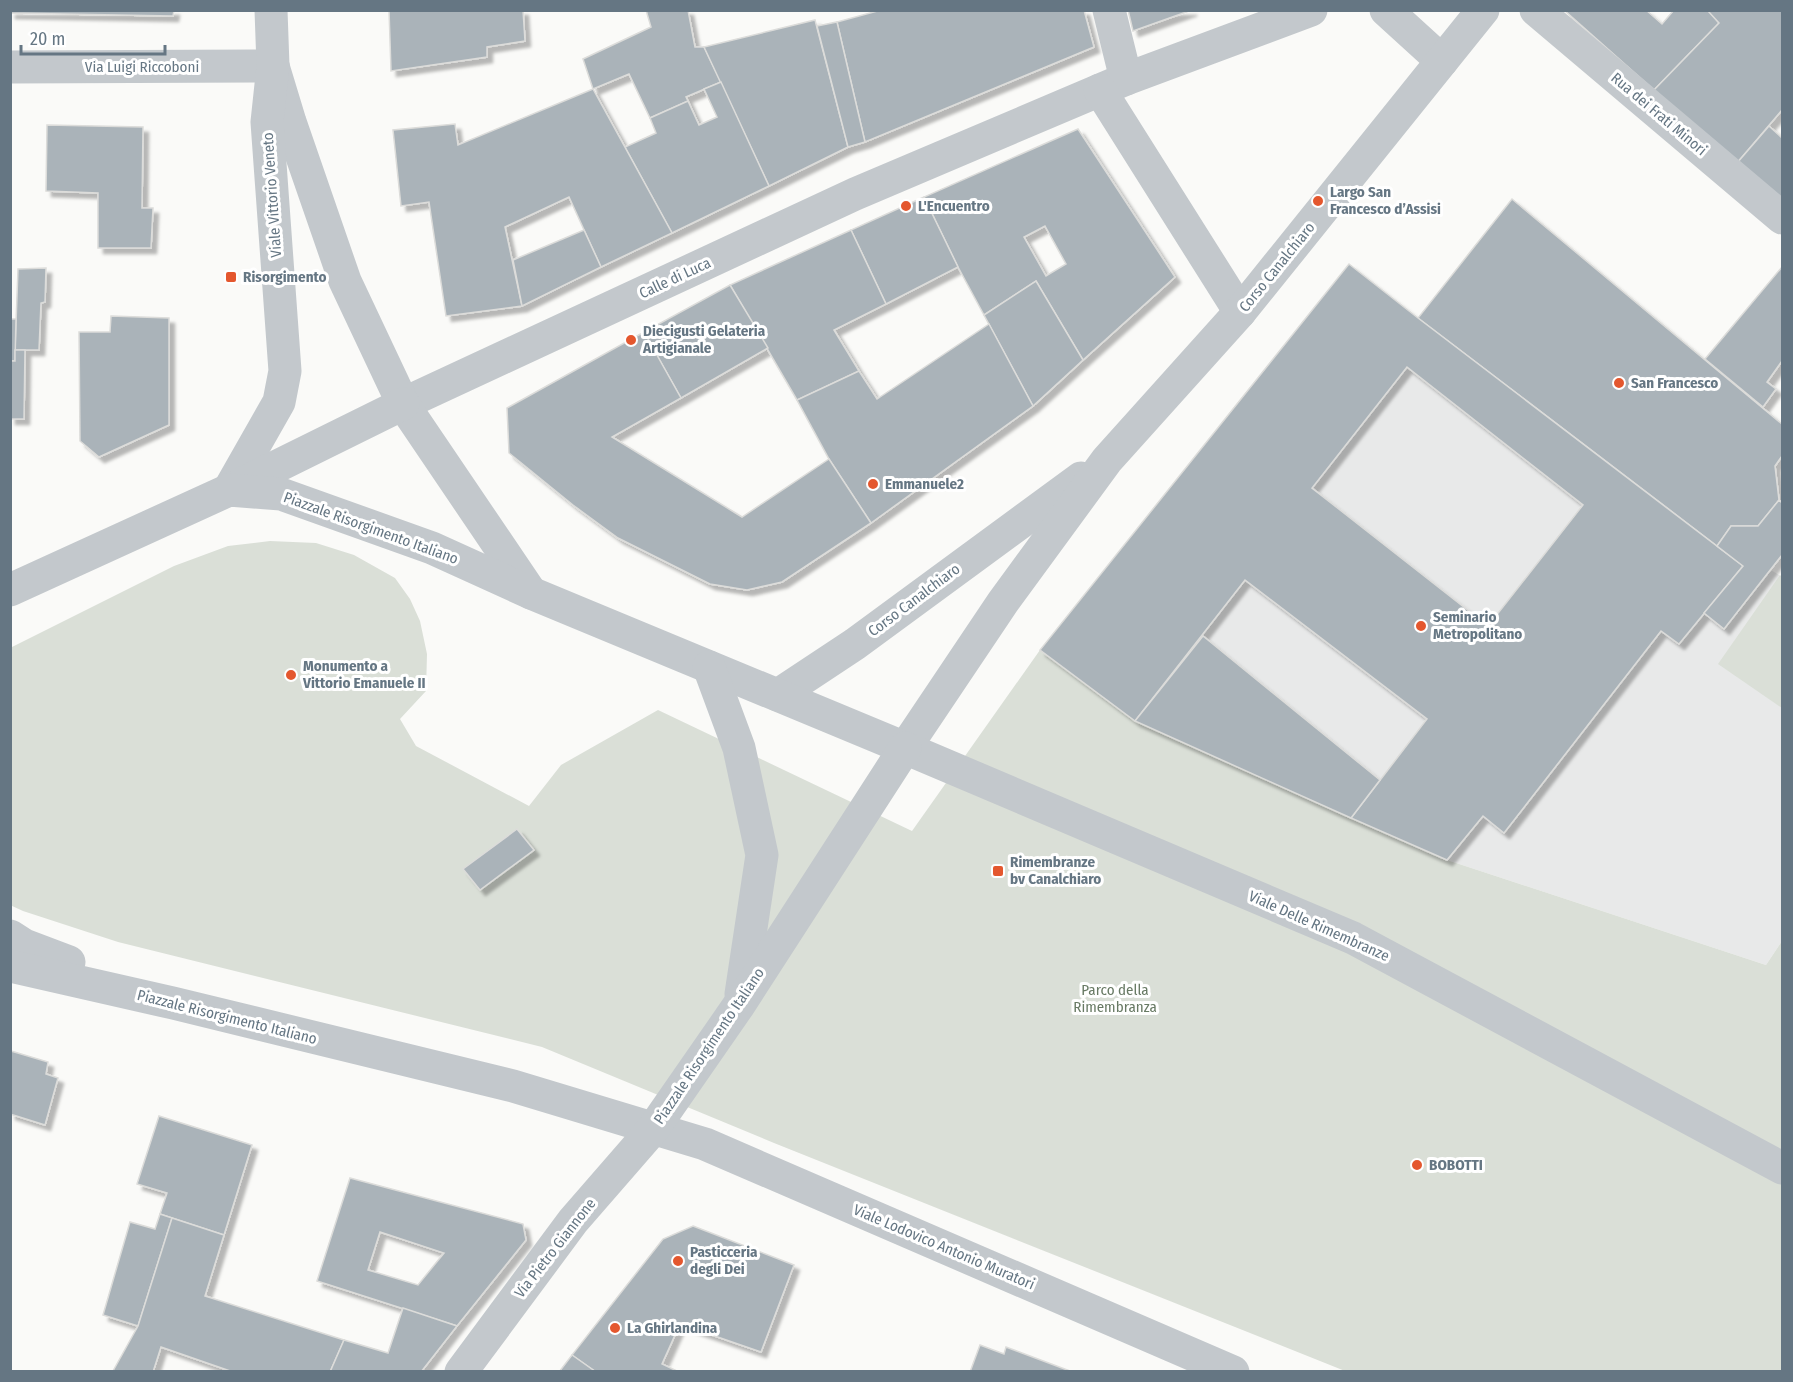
<svg xmlns="http://www.w3.org/2000/svg" width="1793" height="1382" font-family="'Fira Sans Condensed',sans-serif">
<defs>
<filter id="shadow"><feDropShadow dx="5.5" dy="5.5" stdDeviation="1.5" flood-color="#0004"/></filter>
</defs>
<rect width="100%" height="100%" fill="#fafaf8"/>
<path fill="#e8e9e9" d="M1349 264 1418 318 1762 580 1771 570 1782 577V941L1766 965 1447 860 1135 721 1040 650Z"/>
<g fill="#dadfd7">
<path d="M270 541 316 543 354 555 395 578 410 599 420 621 427 654 426 691 400 719 416 746 529 806 561 765 658 710 912 831 1040 650 1135 721 1447 860 1766 965 1782 941V1371H1345L774 1143 542 1047 118 942 23 911 10 905V648L174 566 228 546Z"/>
<path d="M1780 575 1782 577V708L1718 664Z"/>
</g>
<g fill="#aab3b9" stroke="#dcdcda" stroke-width="1.5" fill-rule="evenodd" filter="url(#shadow)">
<path d="M10 10H174L173 16 10 13Z"/>
<path d="M389 10H523L525 41 487 47V57L391 71Z"/>
<path d="M646 10H688L695 47H704L721 82 686 97 688 101 650 118 629 74 593 89 583 59 651 27Z"/>
<path d="M881 10H1084L1094 47 865 142 837 22Z"/>
<path d="M1128 10H1192L1133 31Z"/>
<path d="M1564 10H1646L1662 24 1674 10H1708L1719 23 1654 90Z"/>
<path d="M1782 10V110L1737 163 1654 90 1719 23 1708 11Z"/>
<path d="M815 20 848 147 769 186 704 47Z"/>
<path d="M837 22 865 142 848 147 817 26Z"/>
<path d="M721 82 769 186 672 233 625 147 656 133 650 118 688 101 699 125 717 117 704 89Z"/>
<path d="M593 89 672 233 601 267 569 197 505 227 522 306 446 316 429 202 401 206 393 130 455 124 458 145Z"/>
<path d="M47 125 143 127 142 208H153L151 248H98V193L46 191Z"/>
<path d="M1769 126 1781 137 1782 135V200L1737 163Z"/>
<path d="M1078 129 1175 277 1083 360 1036 281 984 315 958 267 924 197ZM1045 226 1066 264 1046 276 1024 237Z"/>
<path d="M924 197 958 267 886 304 851 230Z"/>
<path d="M1512 199 1782 424V456L1775 466 1779 500 1758 526H1731L1717 546 1418 318Z"/>
<path d="M584 230 601 267 522 306 513 260Z"/>
<path d="M851 230 886 304 834 330 859 371 797 400 730 285Z"/>
<path d="M1349 264 1418 318 1743 566 1679 644 1661 631 1504 833 1483 816 1447 860 1351 818 1427 719 1245 580 1135 721 1040 650ZM1407 367 1583 505 1488 626 1312 488Z"/>
<path d="M1782 267V361L1767 382 1776 389 1763 407 1705 359Z"/>
<path d="M46 268 45 302 41 303 39 350H15L18 269Z"/>
<path d="M1036 281 1083 360 1033 406 984 315Z"/>
<path d="M730 285 768 348 681 398 644 332Z"/>
<path d="M111 316 169 318V425L99 457 80 441 79 332H110Z"/>
<path d="M10 319H16L15 361H10Z"/>
<path d="M989 324 1033 406 871 523 829 459 797 400 859 371 877 399Z"/>
<path d="M644 332 681 398 612 437 742 517 829 459 871 523 782 582 747 590 710 584 618 538 573 505 509 453 507 408Z"/>
<path d="M15 350H25L24 419H10V361H15Z"/>
<path d="M1779 500 1782 503V555L1724 629 1704 613 1743 566 1717 546 1731 526H1758Z"/>
<path d="M1203 636 1380 780 1351 818 1135 721Z"/>
<path d="M517 829 534 850 480 890 463 869Z"/>
<path d="M11 1051 48 1062 46 1074 58 1078 45 1125 10 1114Z"/>
<path d="M159 1116 252 1145 224 1235 160 1214 167 1193 137 1184Z"/>
<path d="M350 1178 523 1224 526 1240 457 1326 317 1281ZM380 1232 444 1253 418 1285 368 1270Z"/>
<path d="M160 1214 172 1218 138 1326 103 1315 130 1222 155 1229Z"/>
<path d="M172 1218 224 1235 205 1296 344 1340 330 1372H233L161 1347 153 1372 113 1371 138 1326Z"/>
<path d="M693 1226 794 1265 761 1352 680 1324 662 1364 679 1372H596L572 1355 663 1239Z"/>
<path d="M403 1308 457 1326 421 1372H330L344 1340 388 1353Z"/>
<path d="M980 1345 1004 1354 1006 1347 1070 1371 970 1372Z"/>
<path d="M572 1355 596 1372H559Z"/>
</g>
<g fill="none" stroke-linecap="round" stroke-linejoin="round">
<path stroke="#c3c8cc" stroke-width="33" d="M403 404 855 194 1126 79"/>
<g stroke="#c3c8cc" stroke-width="33">
<path d="M1109 10 1126 79 1311 10"/>
<path d="M1386 10 1442 61"/>
<path d="M1536 10 1782 218"/>
<path d="M273 66 290 122 345 281 403 404 531 593"/>
<path d="M10 67 273 66"/>
<path d="M1100 90 1240 312"/>
<path d="M229 490 279 402 285 371 267 122 273 66 271 10"/>
<path d="M229 490 403 404"/>
<path d="M778 695 855 644 1081 478"/>
<path d="M905 748 1003 602 1107 460 1240 312 1483 10"/>
</g>
<g stroke="#c3c8cc" stroke-width="33">
<path d="M10 590 229 490 281 494 432 548 531 593 905 748 1353 938 1782 1168"/>
<path d="M709 667 739 748 762 855 741 994"/>
<path d="M10 936 24 945 69 962"/>
<path d="M10 966 173 1003 513 1086 705 1144 1233 1372"/>
<path d="M461 1372 573 1221 653 1129 739 1005 905 748"/>
</g>
</g>
<g fill="#e4572e" stroke="#fff" stroke-width="2">
<circle cx="1318" cy="201" r="6"/>
<circle cx="906" cy="206" r="6"/>
<rect x="225" y="271" width="12" height="12" rx="3"/>
<circle cx="631" cy="340" r="6"/>
<circle cx="1619" cy="383" r="6"/>
<circle cx="873" cy="484" r="6"/>
<circle cx="1421" cy="626" r="6"/>
<circle cx="291" cy="675" r="6"/>
<rect x="992" y="865" width="12" height="12" rx="3"/>
<circle cx="1417" cy="1165" r="6"/>
<circle cx="678" cy="1261" r="6"/>
<circle cx="615" cy="1328" r="6"/>
</g>
<g text-anchor="middle" stroke-width="6" stroke-linejoin="round" paint-order="stroke">
<g font-size="15" fill="#657683" stroke="#fff">
<text x="142" y="72">Via Luigi Riccoboni</text>
<text transform="translate(1659 114) rotate(40)" y="5">Rua dei Frati Minori</text>
<text transform="translate(272 195) rotate(-94)" y="5">Viale Vittorio Veneto</text>
<text transform="translate(1277 267) rotate(-51)" y="5">Corso Canalchiaro</text>
<text transform="translate(675 278) rotate(-25)" y="5">Calle di Luca</text>
<text transform="translate(371 528) rotate(20)" y="5">Piazzale Risorgimento Italiano</text>
<text transform="translate(914 600) rotate(-37)" y="5">Corso Canalchiaro</text>
<text transform="translate(1319 926) rotate(24)" y="5">Viale Delle Rimembranze</text>
<text transform="translate(227 1017) rotate(14)" y="5">Piazzale Risorgimento Italiano</text>
<text transform="translate(709 1046) rotate(-56)" y="5">Piazzale Risorgimento Italiano</text>
<text transform="translate(944 1247) rotate(23)" y="5">Viale Lodovico Antonio Muratori</text>
<text transform="translate(555 1248) rotate(-52)" y="5">Via Pietro Giannone</text>
</g>
<g font-size="15" font-weight="bold" fill="#657683" stroke="#fff" text-anchor="start">
<text x="1330" y="197">Largo San<tspan x="1330" dy="17">Francesco d’Assisi</tspan></text>
<text x="918" y="211">L'Encuentro</text>
<text x="243" y="282">Risorgimento</text>
<text x="643" y="336">Diecigusti Gelateria<tspan x="643" dy="17">Artigianale</tspan></text>
<text x="1631" y="388">San Francesco</text>
<text x="885" y="489">Emmanuele2</text>
<text x="1433" y="622">Seminario<tspan x="1433" dy="17">Metropolitano</tspan></text>
<text x="303" y="671">Monumento a<tspan x="303" dy="17">Vittorio Emanuele II</tspan></text>
<text x="1010" y="867">Rimembranze<tspan x="1010" dy="17">bv Canalchiaro</tspan></text>
<text x="1429" y="1170">BOBOTTI</text>
<text x="690" y="1257">Pasticceria<tspan x="690" dy="17">degli Dei</tspan></text>
<text x="627" y="1333">La Ghirlandina</text>
</g>
<g font-size="15" fill="#687a64" stroke="#fff">
<text x="1115" y="995">Parco della<tspan x="1115" dy="17">Rimembranza</tspan></text>
</g>
</g>
<rect width="1793" height="1382" fill="none" stroke="#657683" stroke-width="24"/>
<path d="M21 45v9h144v-9" fill="none" stroke="#657683" stroke-width="3"/>
<text x="30" y="45" font-size="18" fill="#657683" stroke="#ffffff" stroke-width="4.5" paint-order="stroke">20 m</text>
</svg>
